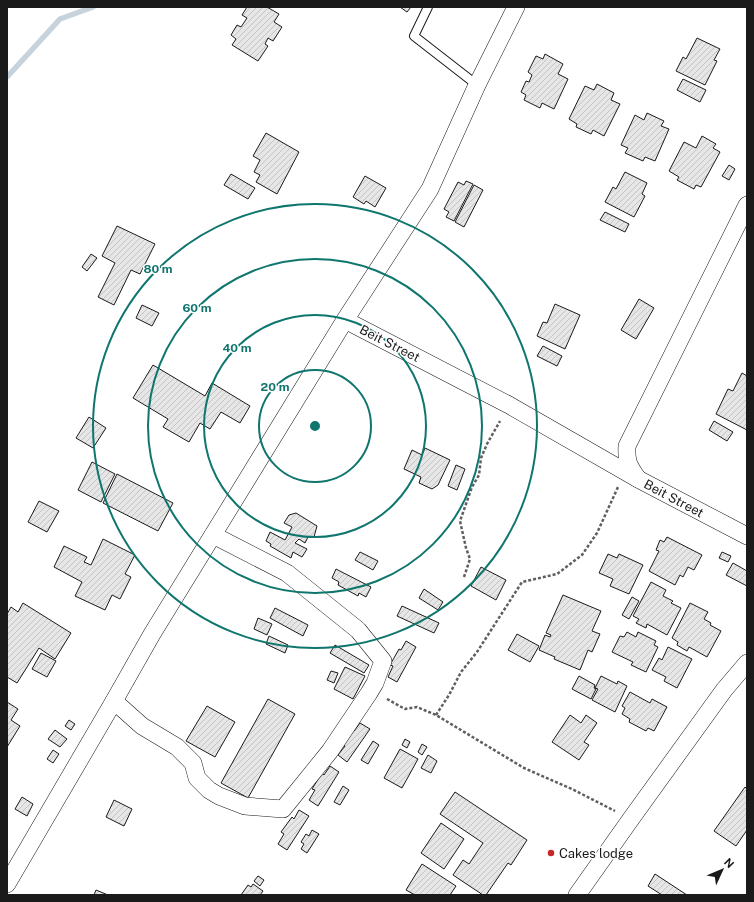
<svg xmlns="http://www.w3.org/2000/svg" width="754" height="902" font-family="'Public Sans',sans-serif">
<defs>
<pattern id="building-hatch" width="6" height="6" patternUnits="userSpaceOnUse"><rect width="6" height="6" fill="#e6e6e6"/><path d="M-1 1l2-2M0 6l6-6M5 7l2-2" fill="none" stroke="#c5c5c5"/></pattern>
</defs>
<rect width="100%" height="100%" fill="#fff"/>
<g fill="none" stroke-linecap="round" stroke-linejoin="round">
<path stroke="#c6d2dc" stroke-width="5.5" d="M7 77 60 19 93 7"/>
</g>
<g fill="url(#building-hatch)" stroke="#1a1a1a">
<path d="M247 7H267L279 14 274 22 282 27 273 41 268 38 265 44 268 46 258 61 232 45 236 39 231 35 237 25 241 27 247 18 242 15Z"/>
<path d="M400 7H411L407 12Z"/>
<path d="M697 38 720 49 714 60 717 61 705 85 676 71 683 57 686 59Z"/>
<path d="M545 54 563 64 558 74 568 79 554 109 542 103 540 108 524 100 526 95 521 92 526 81 529 82 532 75 528 72 536 56 543 59Z"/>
<path d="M683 79 706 90 700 102 677 90Z"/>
<path d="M597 84 614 93 611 100 620 104 604 136 593 130 591 134 576 127 577 124 569 119 585 86 594 90Z"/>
<path d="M647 113 664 121 661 126 669 129 655 161 645 157 643 161 625 153 628 148 621 145 635 115 644 120Z"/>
<path d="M266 133 299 152 277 194 256 182 260 175 254 172 260 160 253 156Z"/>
<path d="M702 136 716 144 713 148 720 152 701 187 696 185 694 189 677 180 679 177 669 171 684 142 696 148Z"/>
<path d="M729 165 735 169 729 180 722 176Z"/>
<path d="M625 172 647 183 642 194 645 196 634 217 605 202 613 187 616 189Z"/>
<path d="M231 174 255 188 248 199 224 185Z"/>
<path d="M365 176 386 188 375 207 366 201 364 204 353 197Z"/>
<path d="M466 181 473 184 454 221 446 217 449 212 444 209 458 182 464 185Z"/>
<path d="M474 185 483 190 464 227 455 222Z"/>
<path d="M605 212 629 224 625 232 600 220Z"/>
<path d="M117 226 155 244 140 274 131 270 114 305 98 297 115 263 102 256Z"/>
<path d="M91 254 97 258 87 271 82 267Z"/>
<path d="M639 299 654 308 636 339 621 330Z"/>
<path d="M555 304 580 315 565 349 537 336 543 322 547 323Z"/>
<path d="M142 305 159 313 152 326 136 318Z"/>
<path d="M543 346 562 356 557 366 537 356Z"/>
<path d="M153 365 205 396 212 383 250 406 240 423 221 412 210 429 200 423 189 442 163 427 168 419 133 398Z"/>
<path d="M742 373 747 376V430L716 414 728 389 733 391Z"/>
<path d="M89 417 106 428 93 448 76 438Z"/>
<path d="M714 421 733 432 727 441 709 430Z"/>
<path d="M425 448 450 460 438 485 432 489 419 483 421 477 404 469 412 450 422 455Z"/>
<path d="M92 462 115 474 101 502 78 490Z"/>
<path d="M456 465 465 469 457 490 448 486Z"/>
<path d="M117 474 173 503 158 531 103 503Z"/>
<path d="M39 501 59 511 47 532 28 522Z"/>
<path d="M296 513 317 526 314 537H308L305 543 299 539 295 543 307 549 302 557 293 552 291 558 270 546 271 544 266 541 270 532 285 540 292 527 284 523 289 515Z"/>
<path d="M667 537 702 555 694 570 688 567 683 577 680 575 675 585 649 571 659 551 656 550 660 540 664 542Z"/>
<path d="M103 539 135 555 125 574 131 577 120 599 112 595 105 610 75 596 82 582 54 567 64 546 87 557 84 562 91 565Z"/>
<path d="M360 552 378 561 373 570 355 560Z"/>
<path d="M722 552 731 556 728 562 719 558Z"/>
<path d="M608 554 617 558 619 554 643 565 629 594 610 586 613 579 599 573Z"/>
<path d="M733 563 747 571V586L726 575Z"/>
<path d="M481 567 506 580 496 600 471 586Z"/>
<path d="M336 569 371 587 366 597 359 593 358 596 338 585 339 582 332 578Z"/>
<path d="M651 582 666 590 663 596 673 601 671 603 681 608 667 635 647 624 646 628 636 623 639 619 633 616Z"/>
<path d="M424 589 443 602 438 610 419 598Z"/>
<path d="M563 595 601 611 592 631 600 634 592 652 588 650 580 670 554 659 555 657 539 650 545 635 550 637 551 635 546 633Z"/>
<path d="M632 597 639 601 629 619 622 615Z"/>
<path d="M23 603 71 633 55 659 39 648 17 683 7 677V626L8 625 7 624V614L11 607 18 612Z"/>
<path d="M690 603 708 612 704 619 711 623 710 625 721 631 707 657 689 647 687 651 677 645 678 642 672 638Z"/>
<path d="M402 606 439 623 434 633 397 616Z"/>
<path d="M275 608 308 625 303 636 270 618Z"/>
<path d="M258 618 272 624 267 635 254 629Z"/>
<path d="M627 632 636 637 638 632 656 641 654 645 658 647 646 672 631 665 633 662 612 652 620 636 624 637Z"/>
<path d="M517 634 539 646 530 662 508 650Z"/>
<path d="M269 636 288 645 285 653 266 644Z"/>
<path d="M406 641 416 647 397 682 388 677 393 666 390 665 399 649 401 650Z"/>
<path d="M335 645 369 665 364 673 330 653Z"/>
<path d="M668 647 692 659 677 688 664 681 666 677 652 670 659 658 662 660Z"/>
<path d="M41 653 56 661 47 677 32 669Z"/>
<path d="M345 667 365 676 353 699 334 689Z"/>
<path d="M331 671 338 673 334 683 327 680Z"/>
<path d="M579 676 595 685 594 688 596 689 591 699 572 689Z"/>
<path d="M601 676 617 684 618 681 627 686 615 712 592 700 598 689 595 688Z"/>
<path d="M630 692 650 703 652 699 667 707 654 731 648 728 646 731 629 722 630 719 622 714 625 708 622 706Z"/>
<path d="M268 699 295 714 248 798 221 783Z"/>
<path d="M7 702 18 709 11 720 20 726 7 747Z"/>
<path d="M207 706 235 722 215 757 186 741Z"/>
<path d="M570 715 581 723 586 715 597 723 584 742 589 745 579 760 552 742Z"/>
<path d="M69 720 75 724 71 730 65 726Z"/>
<path d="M360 723 370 729 347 762 338 755 345 746 342 744 352 729 354 731Z"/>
<path d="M55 730 67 739 60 747 48 739Z"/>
<path d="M405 739 410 742 407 748 402 745Z"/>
<path d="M373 741 379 745 368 764 361 760Z"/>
<path d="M422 744 427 747 422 755 418 752Z"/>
<path d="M400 749 418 759 402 788 384 778Z"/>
<path d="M53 750 59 754 53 763 47 759Z"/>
<path d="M428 755 437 761 431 773 421 768Z"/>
<path d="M330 766 339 772 318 806 309 800 315 790 312 789 322 773 324 775Z"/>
<path d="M343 786 349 790 340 805 334 802Z"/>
<path d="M745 787 747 789V830L736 846 714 831Z"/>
<path d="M455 792 527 840 511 865 508 863 486 895H483L453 875 463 860 469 864 483 843 440 814Z"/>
<path d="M22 797 33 804 27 816 15 809Z"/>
<path d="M114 800 132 809 124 826 106 817Z"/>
<path d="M299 810 309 816 287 850 278 844 284 834 281 832 292 817 294 819Z"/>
<path d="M441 823 464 839 444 869 421 853Z"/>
<path d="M312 830 319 834 307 853 301 849 304 844 301 842 306 834 309 836Z"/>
<path d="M422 864 456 886 450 895H415L406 890Z"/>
<path d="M655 874 687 895H662L648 886Z"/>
<path d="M258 876 264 880 260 886 254 881Z"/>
<path d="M253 884 263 891 260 895H241L248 885 251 887Z"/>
<path d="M96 890 108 895H94Z"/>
</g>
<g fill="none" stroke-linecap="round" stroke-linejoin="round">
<g stroke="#1a1a1a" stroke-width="10">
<path id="service" d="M428 7 414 36 477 85"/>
</g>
<g stroke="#1a1a1a" stroke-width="18">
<g id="minor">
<path d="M345 320 509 405 638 479 747 536"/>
<path d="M638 479C629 466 626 462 627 446L747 205"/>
<path d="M114 701 142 726 177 747 193 763 197 778 209 790 219 796 245 806 283 809 330 751 369 693 375 683 383 661 358 630 287 573 213 535"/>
<path d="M7 884 114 701 152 634 345 320 430 189 477 85 516 7"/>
<path d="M577 895 633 816 724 690 747 663"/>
</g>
</g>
<g stroke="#5f5f5f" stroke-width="2.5" stroke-dasharray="3 2" stroke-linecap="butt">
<path d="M464 577 470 559 466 548 460 521 472 487 479 475 481 458 487 444 500 421"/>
<path d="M387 699 405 709 417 707 436 715 524 768 572 789 615 811"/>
<path d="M436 715 449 695 461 672 477 652 522 582 557 574 582 555 597 533 618 487"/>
</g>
<use href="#service" stroke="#fff" stroke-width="8"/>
<use href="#minor" stroke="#fff" stroke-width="17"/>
</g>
<g fill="none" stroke="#0f766e" stroke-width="2">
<circle cx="315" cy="426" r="56"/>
<circle cx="315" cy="426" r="111"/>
<circle cx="315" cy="426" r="167"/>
<circle cx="315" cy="426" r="222"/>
</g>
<circle fill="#c62828" stroke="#fff" stroke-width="1.5" cx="551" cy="853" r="4"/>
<g text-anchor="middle" stroke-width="3" stroke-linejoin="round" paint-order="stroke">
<g font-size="13" fill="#1a1a1a" stroke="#fff">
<text transform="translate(390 343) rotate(27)" y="5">Beit Street</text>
<text transform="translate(674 498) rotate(28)" y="5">Beit Street</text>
</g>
<g font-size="13" fill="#1a1a1a" stroke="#fff" text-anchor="start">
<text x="559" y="858">Cakes lodge</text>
</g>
</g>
<circle cx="315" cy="426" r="6" fill="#0f766e" stroke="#fff" stroke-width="2"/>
<g font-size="12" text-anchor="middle" font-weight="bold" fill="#0f766e" stroke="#fff" stroke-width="3" stroke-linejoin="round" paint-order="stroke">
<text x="158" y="273">80 m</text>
<text x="197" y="312">60 m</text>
<text x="237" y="352">40 m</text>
<text x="275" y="391">20 m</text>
</g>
<rect width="754" height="902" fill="none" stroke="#1a1a1a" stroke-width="16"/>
<g transform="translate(722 870) rotate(46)" stroke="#ffffff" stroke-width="3" paint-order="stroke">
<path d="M0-3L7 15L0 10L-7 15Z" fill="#1a1a1a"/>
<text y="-6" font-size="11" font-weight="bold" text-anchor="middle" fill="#1a1a1a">N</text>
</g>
</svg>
